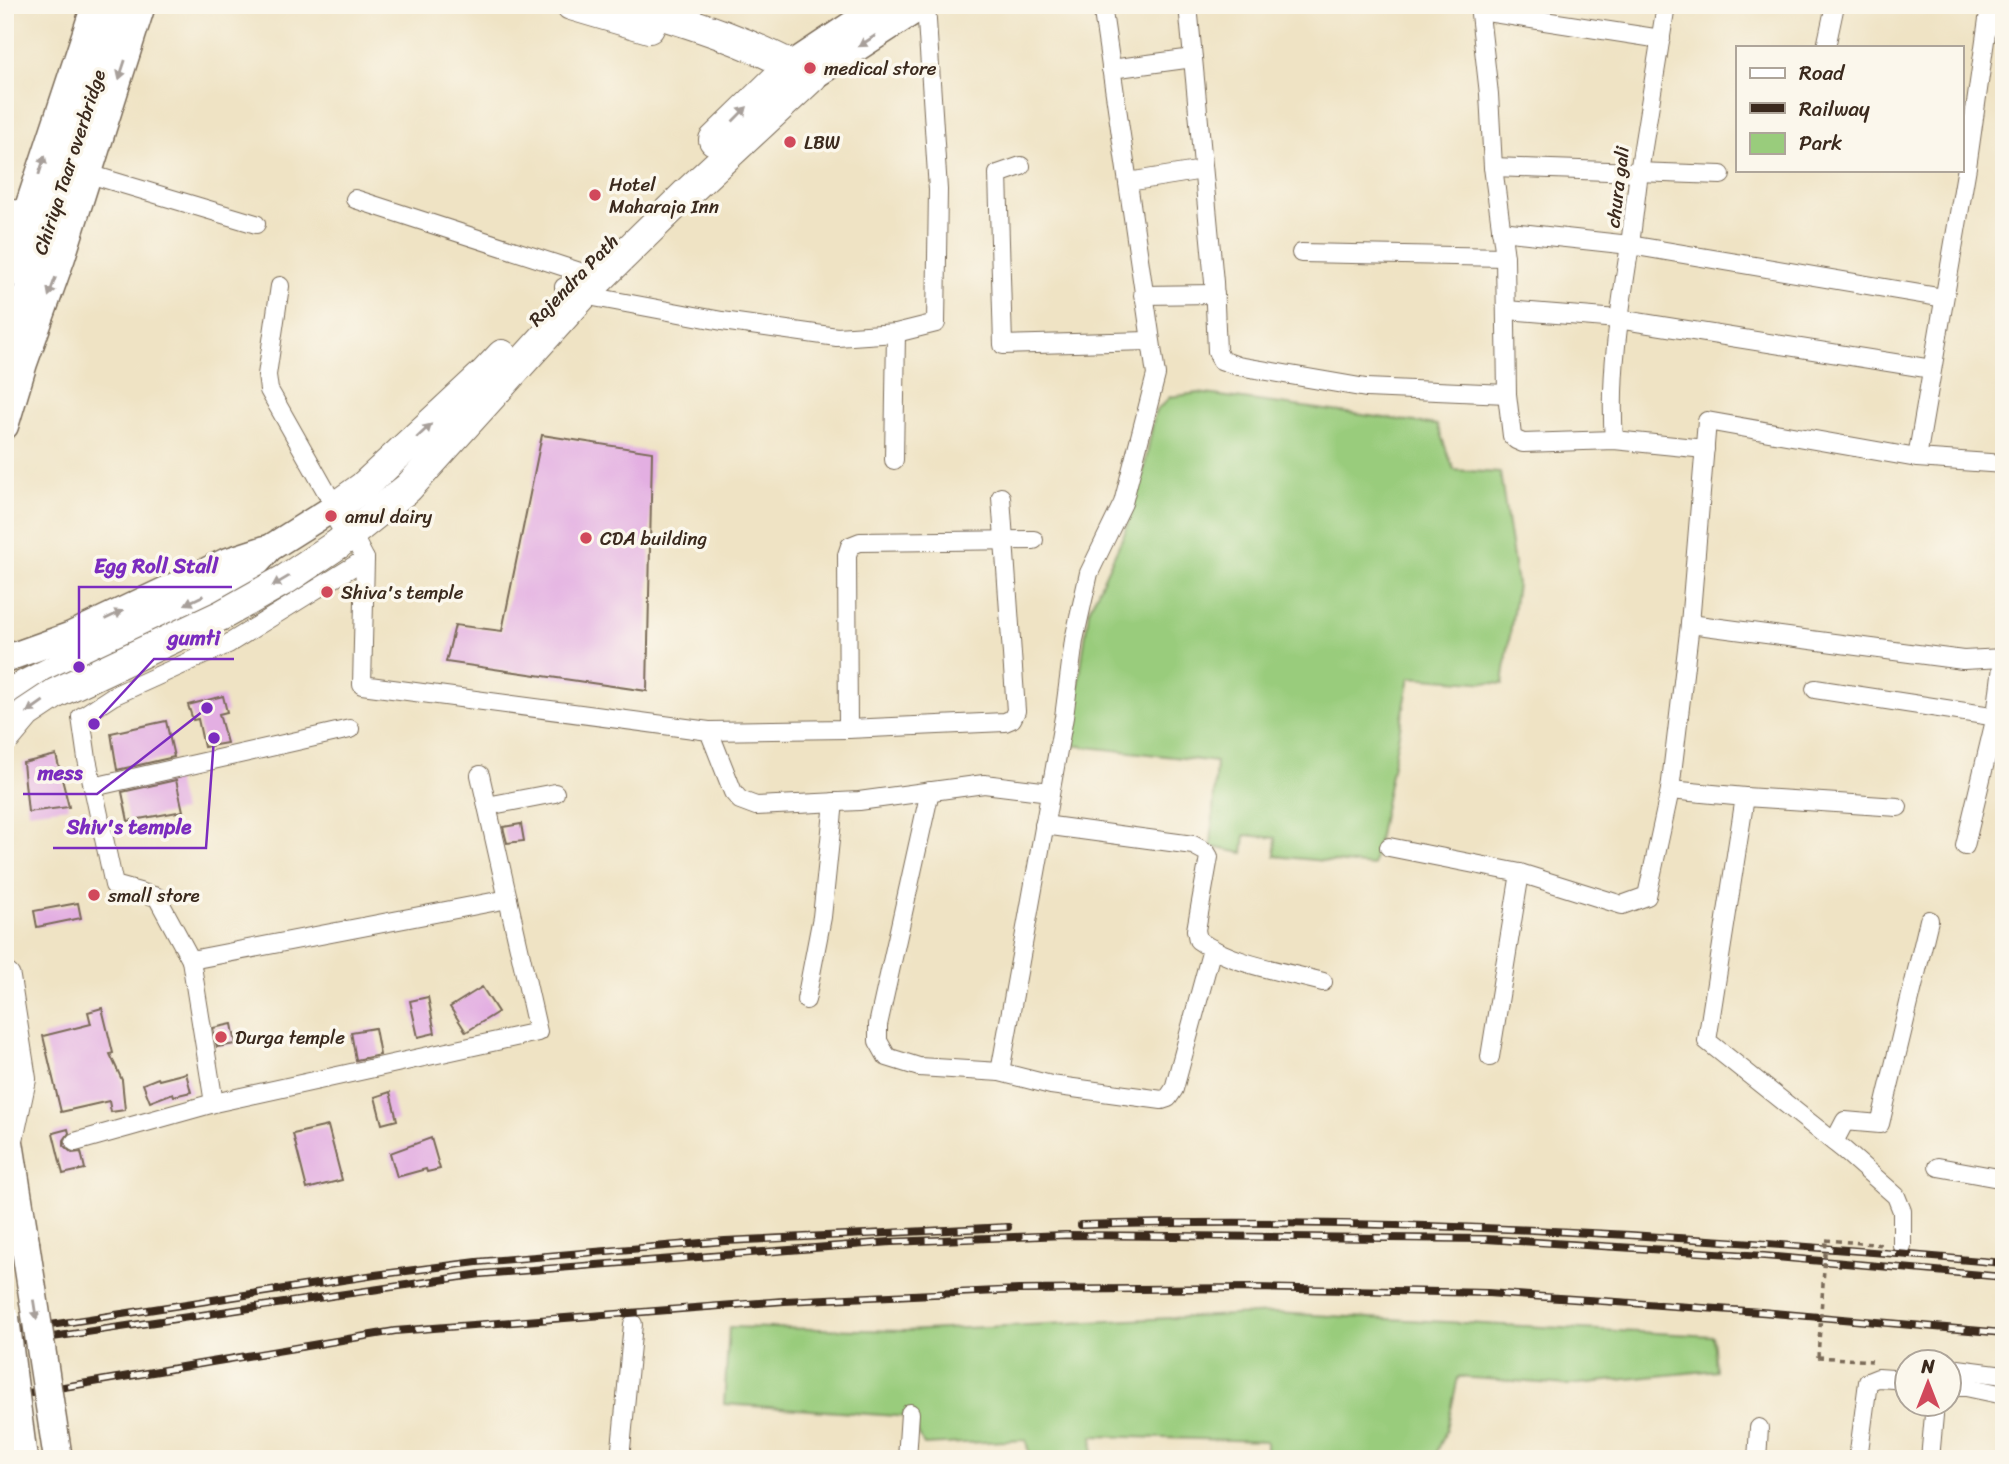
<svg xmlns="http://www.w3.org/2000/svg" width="2009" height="1464" font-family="Sriracha,sans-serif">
<rect width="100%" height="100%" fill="#fbf7ec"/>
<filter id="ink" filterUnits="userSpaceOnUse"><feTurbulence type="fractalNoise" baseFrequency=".0143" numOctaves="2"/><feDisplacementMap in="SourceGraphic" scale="14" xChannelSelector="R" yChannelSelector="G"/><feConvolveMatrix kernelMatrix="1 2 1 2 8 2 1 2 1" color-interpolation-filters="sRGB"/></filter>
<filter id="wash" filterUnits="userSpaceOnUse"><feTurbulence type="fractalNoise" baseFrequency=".00686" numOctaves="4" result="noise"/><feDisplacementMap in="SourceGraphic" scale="28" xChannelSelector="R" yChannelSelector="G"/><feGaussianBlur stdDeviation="1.57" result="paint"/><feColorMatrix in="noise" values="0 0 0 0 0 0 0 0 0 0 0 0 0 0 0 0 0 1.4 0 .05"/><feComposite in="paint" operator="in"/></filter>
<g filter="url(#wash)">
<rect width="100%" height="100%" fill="#efe3c4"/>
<g fill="#99cc7c" stroke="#6a7b4d" stroke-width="2">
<path d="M1198 393 1437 425 1454 470 1500 473 1517 584 1503 684 1410 677 1373 866 1275 856 1276 838 1245 835 1243 853 1211 847 1216 762 1070 745 1089 610 1125 532 1144 470 1155 412 1170 397Z"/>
<path d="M1274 1313 1713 1336 1716 1370 1568 1385 1458 1377 1447 1429 1434 1459H1266V1441L1093 1436 1092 1459H1030L1026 1440 924 1445 910 1417 724 1404 729 1327 904 1331Z"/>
</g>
<g id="blocks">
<g fill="#e3afe2">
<path d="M542 435 652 452 647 691 446 662 455 625 502 631Z"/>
<path d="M223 696 227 712 219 714 227 743 204 747 198 719 193 720 188 705Z"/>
<path d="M166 721 174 757 117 770 111 733Z"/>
<path d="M56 755 69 807 28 812 23 763Z"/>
<path d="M176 780 183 811 128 821 122 792Z"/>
<path d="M521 824 524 841 507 843 503 827Z"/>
<path d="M78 903 81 918 37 927 34 911Z"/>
<path d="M482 987 498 1012 466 1032 450 1007Z"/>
<path d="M428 997 435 1033 418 1037 410 1001Z"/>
<path d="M102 1008 113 1053 110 1054 122 1080 125 1110 111 1112 109 1101 61 1112 43 1036 91 1024 88 1012Z"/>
<path d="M232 1024 236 1044 217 1047 213 1028Z"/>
<path d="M375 1028 380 1055 356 1060 351 1032Z"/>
<path d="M186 1073 191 1092 174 1096 173 1093 150 1102 143 1084 158 1078 159 1080Z"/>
<path d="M390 1092 397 1120 382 1124 375 1097Z"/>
<path d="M328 1126 342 1180 307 1189 293 1134Z"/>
<path d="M68 1129 69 1133 64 1140V1146L72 1153 81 1152 85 1169 63 1174 53 1133Z"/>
<path d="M431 1138 440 1169 427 1172 426 1169 397 1177 390 1153Z"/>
</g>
</g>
</g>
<g filter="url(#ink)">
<use href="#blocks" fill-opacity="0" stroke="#7a6b58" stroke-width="2"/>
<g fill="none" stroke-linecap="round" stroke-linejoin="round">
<g stroke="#7a6b58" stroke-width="20">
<g id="minor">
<path d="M1188 5 1214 282 1217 351 1221 360 1238 366 1366 388 1507 394"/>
<path d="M1479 5 1489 94 1493 167 1505 257 1507 394 1512 436 1516 440 1523 443 1614 440 1705 449"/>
<path d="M1480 11 1661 39"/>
<path d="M1826 47 1835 5"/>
<path d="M1111 69 1193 58"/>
<path d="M1021 166 998 174 1003 345 1149 341"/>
<path d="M1493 167 1721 175"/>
<path d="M89 174 256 224"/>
<path d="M1128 182 1203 170"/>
<path d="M355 199 580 272"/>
<path d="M5 207 27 212"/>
<path d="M1501 231 1630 245 1639 172 1666 5"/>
<path d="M1301 253 1505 257"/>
<path d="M280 286 267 375 269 390 335 507"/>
<path d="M564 287 583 295 722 321 837 337 896 333 936 323 938 190 926 5"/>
<path d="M1143 295 1215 294"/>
<path d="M1507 310 1618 319 1932 369"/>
<path d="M1614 440C1609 375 1620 309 1630 245L1944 298"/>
<path d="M1917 458 1967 167 1990 5"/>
<path d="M894 460 896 333"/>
<path d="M352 534 365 559 362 685 709 731 733 792 740 800 756 806 859 801 984 784 1050 792"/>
<path d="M1690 624 1963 660 2004 658"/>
<path d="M1815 689 2004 718"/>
<path d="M848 729 847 555 850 546 860 542 1034 540"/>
<path d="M709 731 848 729 1005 722 1012 719 1016 711 1001 497"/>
<path d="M93 787 350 729"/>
<path d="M1670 790 1745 797 1707 1041 1844 1150 1896 1196 1902 1211V1246"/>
<path d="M930 791 878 1025V1041L887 1057 919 1067 1000 1072 1051 1085 1162 1100 1168 1098 1174 1089 1212 949"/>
<path d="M1745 797 1898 807"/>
<path d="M487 806 555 793"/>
<path d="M1044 825 1193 845 1206 852 1209 857 1196 930 1198 940C1230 964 1285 972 1323 982"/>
<path d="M1965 846 1996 716 2003 658"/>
<path d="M1389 847 1520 873 1622 905 1647 896 1670 790 1690 624 1707 421 1917 458 2004 464"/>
<path d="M191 960 157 897 114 885 87 759 81 717 113 696 228 644 365 559"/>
<path d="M806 1000 822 917 834 802"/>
<path d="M1490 1057 1520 873"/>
<path d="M1000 1072 1064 717 1074 640 1089 573 1123 503 1156 375 1102 5"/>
<path d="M214 1103 191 960 508 899"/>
<path d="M75 1142 214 1103 538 1032 480 775"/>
<path d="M1834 1142 1845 1121 1880 1124 1929 920"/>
<path d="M1938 1167 2004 1179"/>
<path d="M1950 1368 2004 1375"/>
<path d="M1950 1387H1966L2004 1395"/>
<path d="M620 1459 633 1324"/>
<path d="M907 1459 910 1413"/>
<path d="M1757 1459 1759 1428"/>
<path d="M1858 1459 1868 1382 1878 1378 1908 1380"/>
<path d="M1930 1459 1935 1404"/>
</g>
</g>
<g stroke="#7a6b58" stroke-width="29">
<g id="secondary">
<path d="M791 65 881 5"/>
<path d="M812 77 923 5"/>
<path d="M5 277 95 5"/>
<path d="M5 359 119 5"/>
<path d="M5 426 24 363 62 257 142 5"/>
<path d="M5 659 69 636 225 562 265 549"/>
<path d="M5 693 235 579 255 565 270 548 335 507"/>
</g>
</g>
<g stroke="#7a6b58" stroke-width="31">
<path id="primary" d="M5 1117 25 1243"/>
</g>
<g stroke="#7a6b58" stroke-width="32">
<g id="trunk">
<path d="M571 5 649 28"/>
<path d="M714 140 791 65"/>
<path d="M352 534 335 507 363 487 484 374 502 355"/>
<path d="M338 544 408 488 583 295 687 193 812 77C754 43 693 23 628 5"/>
<path d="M5 978 21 1079 9 1135"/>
</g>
</g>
<g stroke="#7a6b58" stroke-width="3.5" stroke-dasharray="5 5" stroke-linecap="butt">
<path d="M1826 1240 1885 1245"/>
<path d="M1818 1357 1872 1361"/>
</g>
<use href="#minor" stroke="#fff" stroke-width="18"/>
<use href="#secondary" stroke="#fff" stroke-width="26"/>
<use href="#primary" stroke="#fff" stroke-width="28"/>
<use href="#trunk" stroke="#fff" stroke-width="30"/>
<g stroke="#3b2a1e" stroke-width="8">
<g id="rail">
<path d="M1081 1225C1389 1216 1697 1236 2004 1263"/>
<path d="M5 1332 375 1275 477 1262 725 1241 1008 1227"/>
<path d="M5 1344 481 1274 891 1242 1065 1235 1486 1239 1764 1256 2004 1277"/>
<path d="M5 1397 395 1331 784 1301 1019 1290 1253 1288 1488 1293 1761 1312 2004 1333"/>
</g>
</g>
<use href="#rail" stroke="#fbf7ec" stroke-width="5" stroke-dasharray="16" stroke-linecap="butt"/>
<g stroke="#7a6b58" stroke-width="31" stroke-linecap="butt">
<g id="primary-bridge">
<path d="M25 1243 58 1459"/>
<path d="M5 1318 23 1459"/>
</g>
</g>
<g stroke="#7a6b58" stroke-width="32" stroke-linecap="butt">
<path id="trunk-bridge" d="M5 738 26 713 56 693 222 615 286 579 338 544"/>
</g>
<path stroke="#7a6b58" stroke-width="3.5" stroke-dasharray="5 5" stroke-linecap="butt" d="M1818 1357 1826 1240"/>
<use href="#primary-bridge" stroke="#fff" stroke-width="28"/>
<use href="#trunk-bridge" stroke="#fff" stroke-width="30"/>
</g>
<defs><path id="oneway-solid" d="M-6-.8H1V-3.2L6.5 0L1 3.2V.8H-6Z" transform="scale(1.75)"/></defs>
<g fill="#a79f9a">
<use href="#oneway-solid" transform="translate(867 41) rotate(147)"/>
<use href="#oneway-solid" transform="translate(122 70) rotate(108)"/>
<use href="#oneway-solid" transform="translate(740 114) rotate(-45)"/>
<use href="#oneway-solid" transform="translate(42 165) rotate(-72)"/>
<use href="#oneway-solid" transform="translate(52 287) rotate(110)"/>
<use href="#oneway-solid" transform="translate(424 431) rotate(-43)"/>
<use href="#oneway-solid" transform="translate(281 581) rotate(149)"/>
<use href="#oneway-solid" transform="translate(194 600) rotate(154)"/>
<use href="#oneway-solid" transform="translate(114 615) rotate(-25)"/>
<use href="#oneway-solid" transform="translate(35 707) rotate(145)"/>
<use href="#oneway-solid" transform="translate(35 1310) rotate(81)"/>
</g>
</g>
<g fill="#d1495b" stroke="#fbf7ec" stroke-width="2.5">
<circle cx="810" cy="68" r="7"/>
<circle cx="790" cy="142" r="7"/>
<circle cx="595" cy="195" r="7"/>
<circle cx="331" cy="516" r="7"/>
<circle cx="586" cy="538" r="7"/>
<circle cx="327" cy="592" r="7"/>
<circle cx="94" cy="895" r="7"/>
<circle cx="221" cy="1037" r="7"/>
</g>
<g text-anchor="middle" stroke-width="7" stroke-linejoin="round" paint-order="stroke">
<g font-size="19" fill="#3b2a1e" stroke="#fbf7ec" text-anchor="start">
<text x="824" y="75">medical store</text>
<text x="804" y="149">LBW</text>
<text x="609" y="191">Hotel<tspan x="609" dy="22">Maharaja Inn</tspan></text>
<text x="345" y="523">amul dairy</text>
<text x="600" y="545">CDA building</text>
<text x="341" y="599">Shiva's temple</text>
<text x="108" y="902">small store</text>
<text x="235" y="1044">Durga temple</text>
</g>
<g font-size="19" fill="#3b2a1e" stroke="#fbf7ec">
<text transform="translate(69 162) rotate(-72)" y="7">Chiriya Taar overbridge</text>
<text transform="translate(1617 187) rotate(-83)" y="7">chura gali</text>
<text transform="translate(573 280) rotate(-46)" y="7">Rajendra Path</text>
</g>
</g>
<path fill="none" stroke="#7b2cbf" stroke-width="2.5" d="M79 667L79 587H232M94 724L154 659H234M207 708L97 794H23M214 738L206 848H53"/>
<g fill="#7b2cbf" stroke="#fbf7ec" stroke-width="2.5">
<circle cx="79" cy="667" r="7"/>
<circle cx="94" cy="724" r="7"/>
<circle cx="207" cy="708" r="7"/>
<circle cx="214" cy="738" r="7"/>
</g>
<g font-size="21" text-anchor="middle" font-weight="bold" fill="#7b2cbf" stroke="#fbf7ec" stroke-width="7" stroke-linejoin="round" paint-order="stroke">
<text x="156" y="573">Egg Roll Stall</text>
<text x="194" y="645">gumti</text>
<text x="60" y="780">mess</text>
<text x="129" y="834">Shiv's temple</text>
</g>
<rect width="2009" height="1464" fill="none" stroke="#fbf7ec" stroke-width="28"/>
<rect x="1736" y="46" width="228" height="126" fill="#fbf7ec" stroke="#aea59a" stroke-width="2"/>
<rect x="1750" y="68" width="35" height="10" fill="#ffffff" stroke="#aea59a" stroke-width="2"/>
<text x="1799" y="80" font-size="21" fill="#3b2a1e">Road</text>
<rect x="1750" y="103" width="35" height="10" fill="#3b2a1e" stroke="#aea59a" stroke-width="2"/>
<text x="1799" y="116" font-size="21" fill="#3b2a1e">Railway</text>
<rect x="1750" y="133" width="35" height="21" fill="#99cc7c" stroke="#aea59a" stroke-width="2"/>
<text x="1799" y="150" font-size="21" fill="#3b2a1e">Park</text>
<g transform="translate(1928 1383)"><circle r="33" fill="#fbf7ec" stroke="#aea59a" stroke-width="2"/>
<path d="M0-5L12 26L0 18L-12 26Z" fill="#d1495b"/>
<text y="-10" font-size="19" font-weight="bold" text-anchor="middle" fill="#3b2a1e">N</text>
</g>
</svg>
